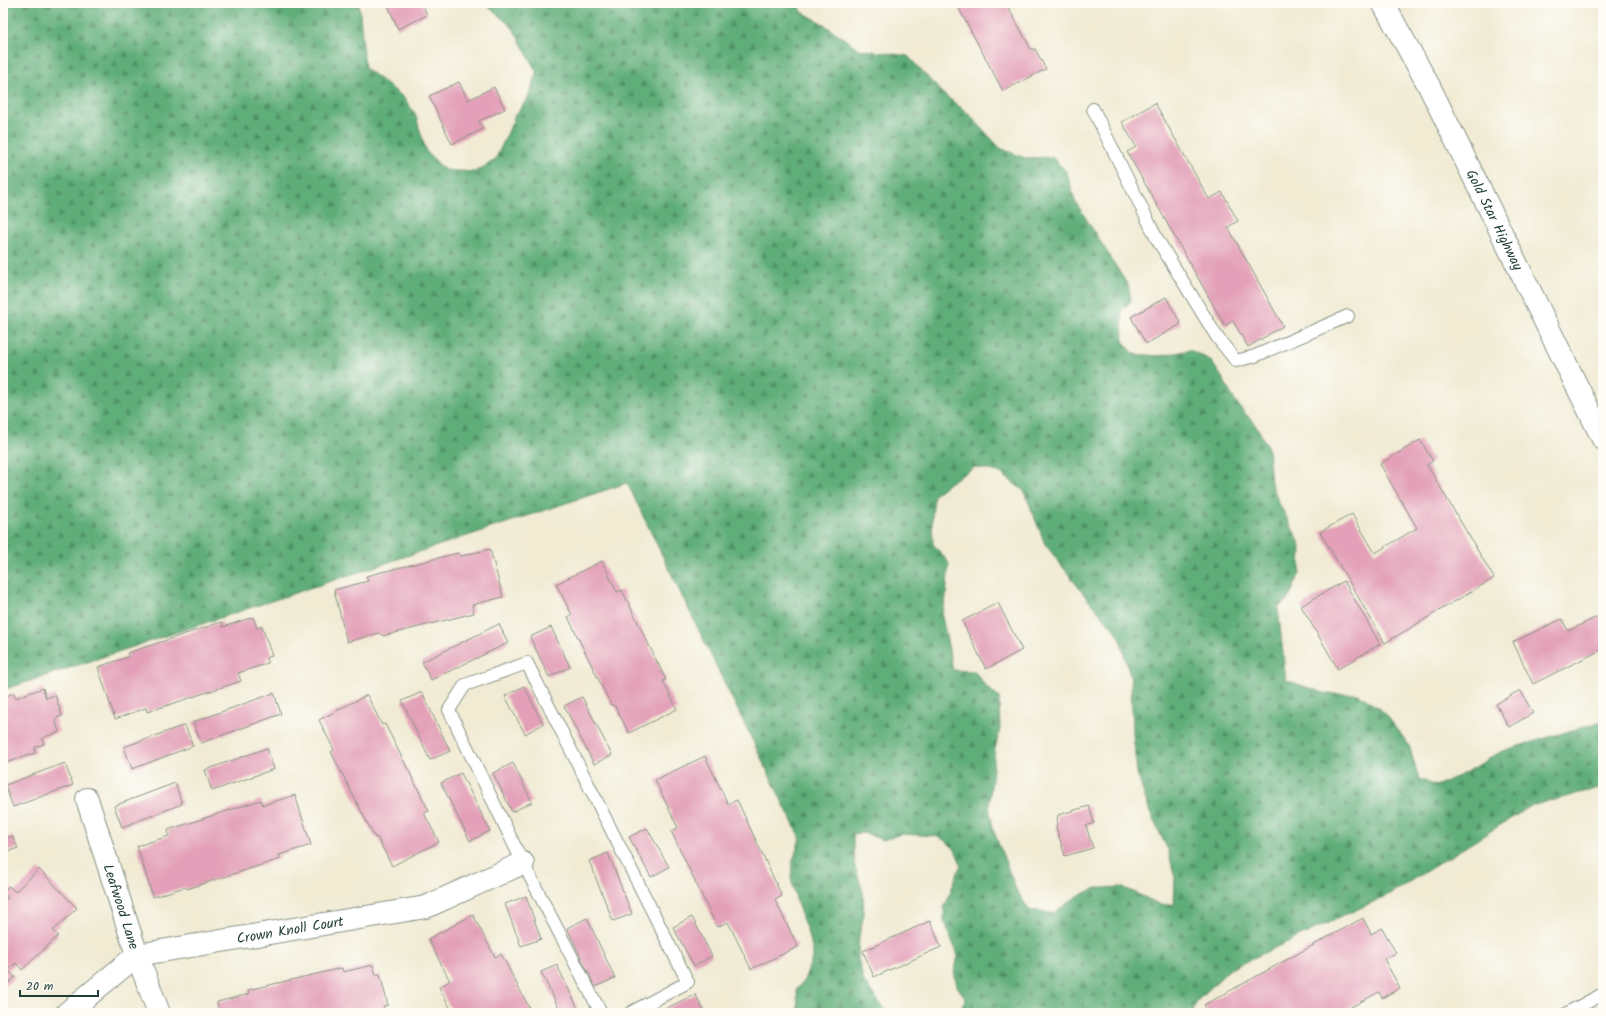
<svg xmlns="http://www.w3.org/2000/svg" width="1606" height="1016" font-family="Kalam,sans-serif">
<defs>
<pattern id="forest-firs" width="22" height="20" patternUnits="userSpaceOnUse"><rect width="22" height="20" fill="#5fad78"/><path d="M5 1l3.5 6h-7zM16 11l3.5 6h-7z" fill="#4e8e63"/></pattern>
</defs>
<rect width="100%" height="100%" fill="#fdfcf7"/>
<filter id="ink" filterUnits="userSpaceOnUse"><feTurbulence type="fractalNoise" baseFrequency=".025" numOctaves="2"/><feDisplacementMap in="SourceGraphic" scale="8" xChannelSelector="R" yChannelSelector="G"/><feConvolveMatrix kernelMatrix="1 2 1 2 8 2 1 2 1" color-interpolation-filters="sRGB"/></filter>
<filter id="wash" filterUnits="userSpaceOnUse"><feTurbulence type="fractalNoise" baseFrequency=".012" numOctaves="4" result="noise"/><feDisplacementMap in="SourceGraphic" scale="16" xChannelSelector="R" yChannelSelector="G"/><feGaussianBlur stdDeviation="0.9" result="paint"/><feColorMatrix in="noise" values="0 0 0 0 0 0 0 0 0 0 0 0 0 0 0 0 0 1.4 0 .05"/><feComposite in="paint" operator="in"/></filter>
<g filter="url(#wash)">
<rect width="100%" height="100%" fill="#f1ebd4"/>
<path fill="url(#forest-firs)" stroke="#3f7556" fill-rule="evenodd" d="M3 3H359L365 68 403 97 415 113 426 151 445 170 475 172 495 160 509 130 515 115 527 100 537 73 513 28 484 3H798L802 12 822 23 859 49 908 56 942 93 968 113 1000 148 1025 158 1052 157 1067 172 1075 201 1129 287 1131 301 1122 310 1123 341 1134 354 1160 356 1190 350 1210 360 1222 377 1231 394 1239 406 1257 427 1268 448 1271 483 1280 505 1301 545 1300 573 1289 598 1278 608 1286 680 1327 694H1359L1385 713 1409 745 1419 779 1436 786 1467 772 1502 751 1603 721V787L1531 806 1388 895 1230 969 1197 1001 1192 1013H956L966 1000 957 986 954 972 958 956 944 920V908L961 864 955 850 946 841 935 836 901 834 883 840 863 833 853 834 855 867 863 892 864 914 859 936 858 959 864 981 875 997 888 1013H798L797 989 804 980 813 956 811 943 797 903 791 878 792 864 800 838 627 483 3 690ZM975 467 999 472 1024 491 1045 544 1089 601 1119 635 1131 680 1133 734 1137 773 1150 813 1168 850 1175 878 1174 904 1161 905 1123 887 1097 888 1076 897 1054 913 1029 910 1016 889 994 832 989 807 995 749 1000 729 999 698 986 686 974 671 953 670 942 616 946 597 949 563 933 544 932 519 934 495 952 481Z"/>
<g id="blocks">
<g fill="#e3a0b8">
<path d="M387 3H422L427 15 398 29Z"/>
<path d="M956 3H1006L1031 49H1035L1046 69 1003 91Z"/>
<path d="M459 82 468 100 494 87 505 109 479 121 483 129 452 144 429 96Z"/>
<path d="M1155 103 1209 199 1222 192 1238 221 1228 227 1283 326 1248 347 1233 321 1225 326 1127 152 1136 147 1122 122Z"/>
<path d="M1166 297 1181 324 1146 344 1131 317Z"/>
<path d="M1420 440 1433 461 1427 465 1494 578 1385 643 1320 532 1352 514 1375 553 1417 528 1380 464Z"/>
<path d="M490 549 503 597 472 605 474 613 383 636 379 633 347 642 334 590 368 581 366 576 458 553 461 556Z"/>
<path d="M602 561 617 592 622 590 666 680 663 681 677 709 629 733 615 706 611 705 568 617 572 615 556 584Z"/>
<path d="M1344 581 1380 644 1338 669 1301 606Z"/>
<path d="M998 603 1022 650 986 669 962 621Z"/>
<path d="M1603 614V649L1533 684 1513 642 1562 619 1568 631Z"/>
<path d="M253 617 257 628 262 626 272 656 266 658 268 663 238 673 241 681 147 712 146 708 115 719 98 667 128 657 127 653 222 622 223 627Z"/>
<path d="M499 624 508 643 431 680 422 662Z"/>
<path d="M551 627 570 667 549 677 530 637Z"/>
<path d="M524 686 543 724 525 734 505 696Z"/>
<path d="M43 688 46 698 55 695 62 716 55 719 59 732 42 738 44 744 35 747V753L3 764V697L14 693 15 698Z"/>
<path d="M1520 690 1533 713 1509 727 1496 704Z"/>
<path d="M422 692 450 751 430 760 402 701Z"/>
<path d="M274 693 281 714 201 743 193 722Z"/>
<path d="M367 695 382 725 385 724 429 811 424 813 439 842 392 866 377 837 375 838 331 752 334 750 319 720Z"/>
<path d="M582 697 612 755 594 764 564 706Z"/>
<path d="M185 725 193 746 132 769 124 747Z"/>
<path d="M267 748 274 769 212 791 205 770Z"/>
<path d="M705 756 728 804 737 800 782 896 775 900 798 947 751 969 728 922 717 927 671 831 678 828 655 780Z"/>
<path d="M65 763 73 785 13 807 5 785Z"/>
<path d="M513 763 532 802 512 812 493 773Z"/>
<path d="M461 773 490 831 470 841 441 783Z"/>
<path d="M175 783 182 804 122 827 114 806Z"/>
<path d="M295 795 311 845 279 855 280 859 187 889 185 887 153 897 137 846 169 836 168 830 261 800 263 805Z"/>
<path d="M1089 806 1094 823 1086 826 1093 848 1065 856 1056 827 1058 815Z"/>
<path d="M647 828 669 867 651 877 629 837Z"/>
<path d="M12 836 18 848 3 853V839Z"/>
<path d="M608 853 632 914 613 921 589 861Z"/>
<path d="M39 869 77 908 53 931 58 936 22 970 16 963 8 970 15 977 3 988V902L8 898 3 892 9 886 15 892Z"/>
<path d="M526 896 541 939 521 946 505 904Z"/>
<path d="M473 915 495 957 501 954 532 1013H453L439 987 450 981 428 939Z"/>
<path d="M692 917 712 956 694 966 673 927Z"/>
<path d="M587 918 615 978 595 987 567 928Z"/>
<path d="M1363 918 1371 934 1382 928 1396 953 1384 959 1400 988 1382 998 1379 992 1340 1013H1209L1204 1005Z"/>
<path d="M930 921 941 947 874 977 863 951Z"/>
<path d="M373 965 376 975 380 974 388 1005 383 1006 385 1013H219L217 1002 249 994 248 990 342 968 343 972Z"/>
<path d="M557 965 580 1013H561L541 972Z"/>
<path d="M695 994 705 1013H657Z"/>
</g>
</g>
</g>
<g filter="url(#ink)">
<use href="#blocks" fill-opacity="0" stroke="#889484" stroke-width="1"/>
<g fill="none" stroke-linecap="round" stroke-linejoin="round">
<g stroke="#889484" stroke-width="14">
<g id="lane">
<path d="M1093 109 1157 239 1217 337 1236 361 1255 356 1348 316"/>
<path d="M601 1013 523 863 449 710 465 685 527 663 688 982 630 1013"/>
<path d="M1567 1013 1603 994"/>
</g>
</g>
<g stroke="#889484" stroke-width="24">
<g id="street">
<path id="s1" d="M87 799 137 955 159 1013"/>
<path id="s2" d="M67 1013 137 955 426 907 523 863"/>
</g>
</g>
<g stroke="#889484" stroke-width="24">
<g id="secondary">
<path id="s3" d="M1383 3 1428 84 1603 439"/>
</g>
</g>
<use href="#lane" stroke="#fff" stroke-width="12"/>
<use href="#street" stroke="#fff" stroke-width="22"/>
<use href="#secondary" stroke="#fff" stroke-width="22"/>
</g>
</g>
<g text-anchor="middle" stroke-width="3" stroke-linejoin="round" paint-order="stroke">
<g font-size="14" fill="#1f3d34" stroke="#fdfcf7">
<text dy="5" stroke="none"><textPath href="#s3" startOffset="244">Gold Star Highway</textPath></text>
<text dy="5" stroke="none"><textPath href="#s1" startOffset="113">Leafwood Lane</textPath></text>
<text dy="5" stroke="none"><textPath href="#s2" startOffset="246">Crown Knoll Court</textPath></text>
</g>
</g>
<rect width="1606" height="1016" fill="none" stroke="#fdfcf7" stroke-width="16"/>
<path d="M20 990v6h78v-6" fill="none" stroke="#1f3d34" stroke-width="2"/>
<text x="26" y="990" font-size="12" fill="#1f3d34" stroke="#fdfcf7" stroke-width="3" paint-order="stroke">20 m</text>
</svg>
